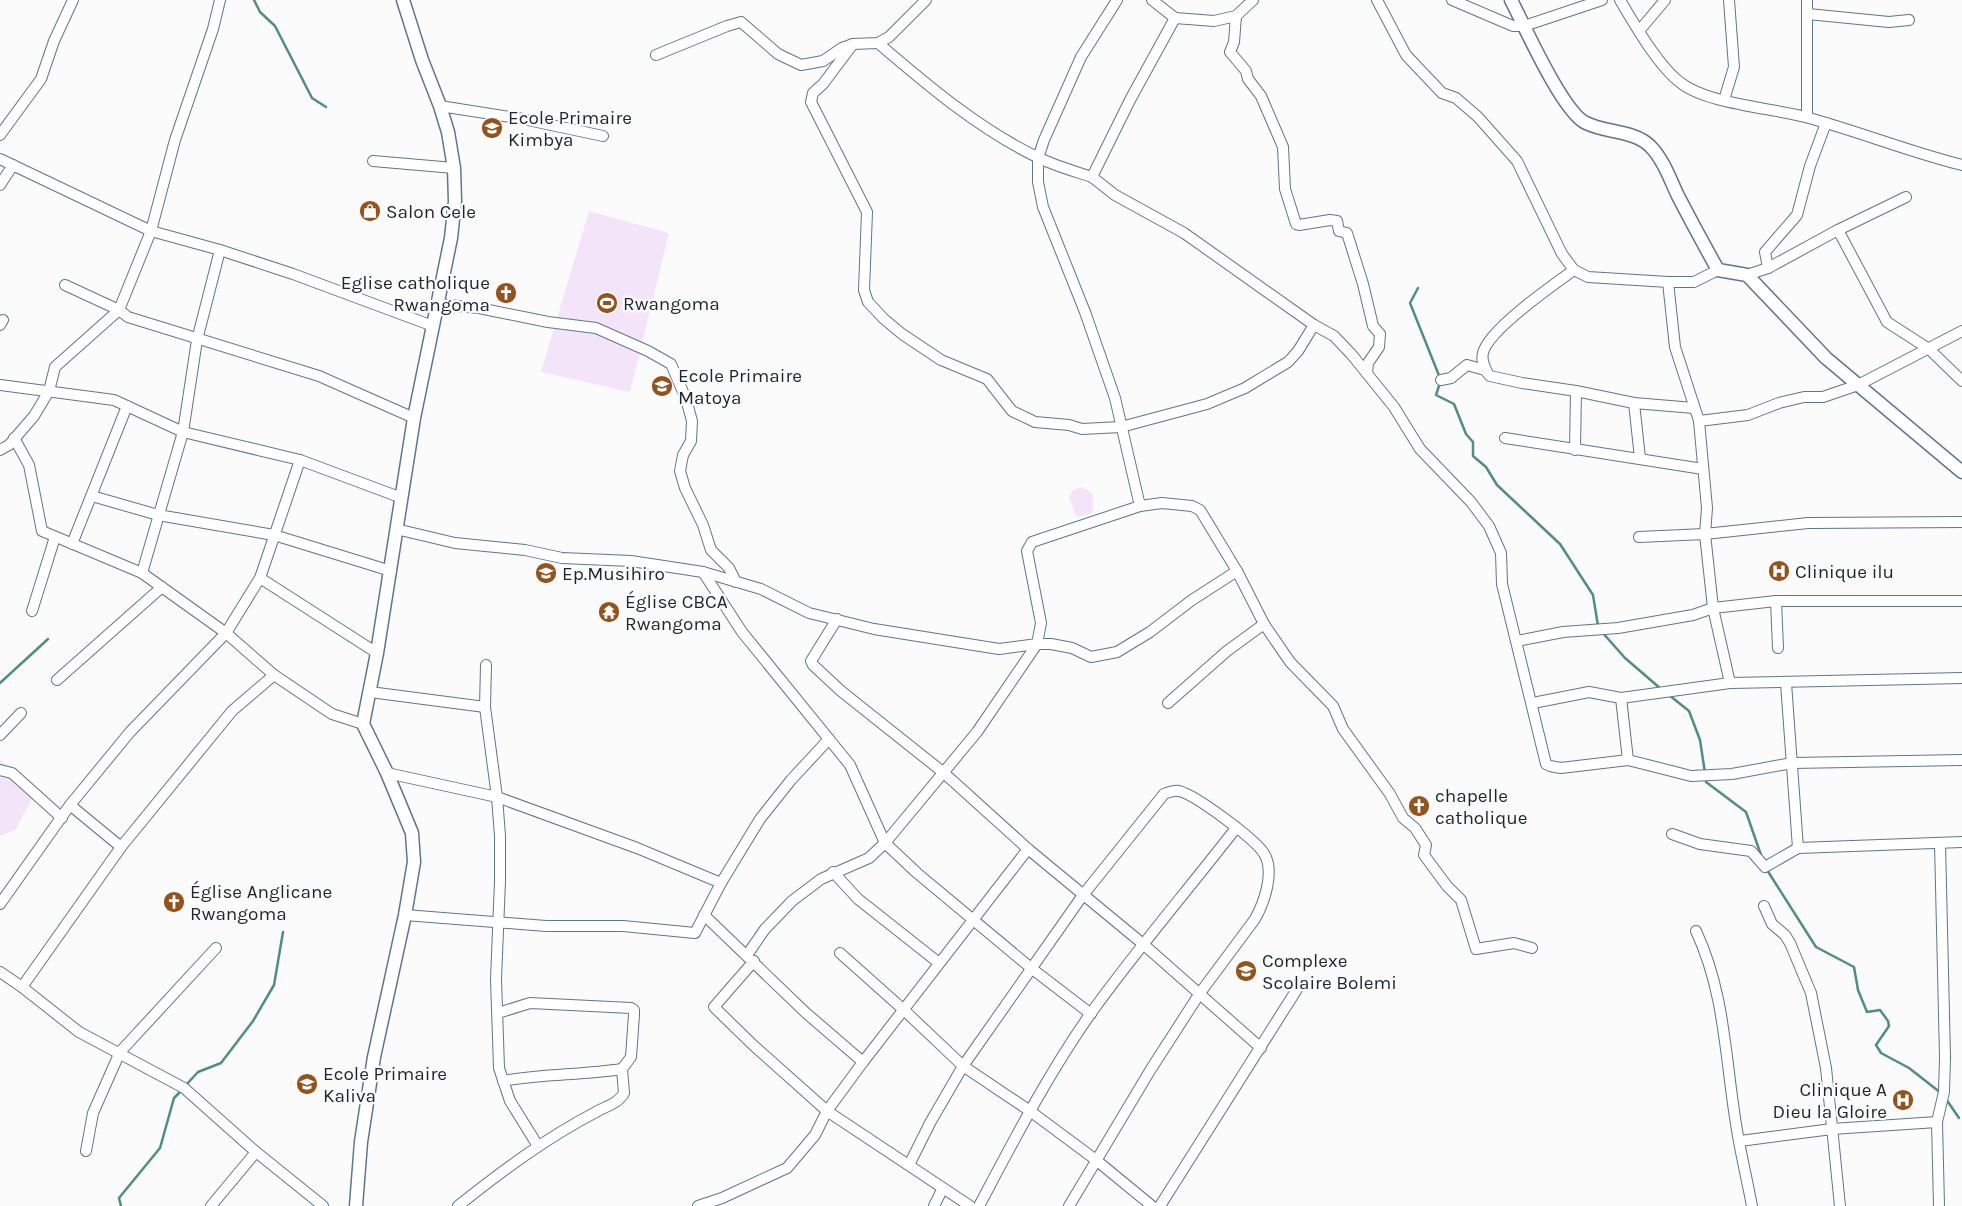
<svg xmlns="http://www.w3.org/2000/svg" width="1962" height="1206" font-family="Karla,sans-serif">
<rect width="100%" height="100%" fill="#fbfbfb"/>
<g fill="#f3e4fa">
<path d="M589 211 669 233 630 392 541 372Z"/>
<path d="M1080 487 1088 490 1093 495V513L1077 517 1069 498 1072 491Z"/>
<path d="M0 760 17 772 32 799 16 829 0 836Z"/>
</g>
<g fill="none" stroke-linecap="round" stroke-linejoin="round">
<g stroke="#508e85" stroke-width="2.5">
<path d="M254 0 260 12 275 26 312 98 326 107"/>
<path d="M1418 288 1410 303 1440 378"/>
<path d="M1440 383 1436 395 1454 404 1466 434 1473 442V456L1486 467 1497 485 1560 544 1593 595 1598 626"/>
<path d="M1602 632 1625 658 1661 689"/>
<path d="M0 683 48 639"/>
<path d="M1669 695 1689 711 1700 740 1705 773"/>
<path d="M1706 778V782L1746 812 1761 855"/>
<path d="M1767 870 1816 947 1854 967 1858 990 1867 1012 1880 1010 1888 1021 1889 1026 1876 1045 1881 1053 1909 1068 1941 1093"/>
<path d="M186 1085 198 1072 221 1063 253 1021 274 985 283 932"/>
<path d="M1946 1099 1959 1118"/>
<path d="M121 1206 119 1198 160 1148 174 1098 183 1089"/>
</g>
<g stroke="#5d768f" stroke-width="12">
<g id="minor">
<path d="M1117 0 1081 57 1044 140 1038 158V182L1043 207 1085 312 1115 398 1140 506"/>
<path d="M1152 0 1175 18 1214 21 1236 16 1253 0"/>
<path d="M1377 0 1406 55 1442 93 1456 98 1478 117 1517 161 1562 254 1574 270 1588 277 1668 282H1694L1718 270"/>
<path d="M1452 0 1513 26H1524L1602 0"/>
<path d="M1620 0C1634 24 1659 67 1681 83 1707 104 1774 108 1809 118 1860 132 1910 152 1962 165"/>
<path d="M1807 0V117"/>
<path d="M1808 14 1889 22 1909 20"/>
<path d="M1236 16 1234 42 1230 52 1246 71 1248 79 1261 96 1283 147 1285 189 1296 224 1299 225 1330 220 1337 221 1339 231 1347 233 1363 284 1373 326 1380 334 1379 347 1368 363 1367 373"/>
<path d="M1639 31 1665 0"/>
<path d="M878 43C927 85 979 129 1037 157 1055 166 1074 171 1092 177L1130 100 1175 18"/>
<path d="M853 44 823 84 813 93 811 102 867 212 864 290 868 302 884 319 902 334 941 360 987 379 1012 411 1035 422 1069 425 1082 429 1121 427 1207 404 1245 388 1288 362 1298 351 1314 325"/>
<path d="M656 55 727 26 741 22 778 54 801 65 823 61 842 48 853 44 878 43 889 37 926 0"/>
<path d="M1724 100 1734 67 1729 0"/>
<path d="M440 106 523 119 603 136"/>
<path d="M0 135 41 79 54 41 73 0"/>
<path d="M0 159 151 231 220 250 293 274 433 326"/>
<path d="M373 161 454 168"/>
<path d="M1092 177 1115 195 1184 233 1314 325 1334 336 1352 355 1394 407 1420 449 1471 502 1489 526 1501 553 1502 584 1546 764 1550 766 1561 768 1628 760 1691 776 1732 774 1792 763 1962 760"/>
<path d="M0 185 13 165"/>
<path d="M1838 230 1887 322 1929 349 1962 381"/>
<path d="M1768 268 1765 252 1797 215 1810 166 1826 123"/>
<path d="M1747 275 1768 268 1838 230 1906 197"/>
<path d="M1668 282 1675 347 1699 421 1707 508 1705 534 1713 608 1730 683"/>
<path d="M65 285 119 310 128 317 319 376 414 418"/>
<path d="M438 304 479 308 548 322 596 328 648 351 671 364 686 399 692 421 691 441 683 455 680 471 685 488 703 525 711 550 729 568 736 582"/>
<path d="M0 325 3 320"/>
<path d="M1487 372C1484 365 1481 360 1483 353 1488 330 1553 285 1574 270"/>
<path d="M1441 380 1451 378 1467 365 1485 370 1490 376 1522 383 1576 391 1634 403 1694 408"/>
<path d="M0 385 114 400 183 432 300 460 402 498"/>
<path d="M1634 403 1640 458"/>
<path d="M1699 421 1748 415 1779 403 1804 397H1823L1858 385 1962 331"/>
<path d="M14 438 29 465 42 531 142 573 226 633 274 675 332 714 363 724"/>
<path d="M1505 438 1703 469"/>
<path d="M0 450 9 445 34 416 49 391 55 367 119 310 151 231 175 140 213 29 220 0"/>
<path d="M1575 450 1576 391"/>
<path d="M92 496 158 515 274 535 391 571"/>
<path d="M396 529 455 543 525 550 562 558 631 561 703 572 761 589 809 613 874 629 999 649 1037 644 1041 623 1027 551 1032 542 1140 506 1162 503 1192 506 1200 510 1237 571 1264 624 1290 662 1333 706 1343 729 1390 794 1403 818 1415 828 1426 845 1424 855 1447 886 1461 900 1476 949 1514 943 1532 948"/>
<path d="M1639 537 1705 534 1808 523 1962 522"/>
<path d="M72 544 127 406"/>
<path d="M703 572 742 632 850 765 885 843 917 873 1031 968 1091 1014"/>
<path d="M142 573 183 432 197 340 220 250"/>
<path d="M260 578 377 653"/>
<path d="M1776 601 1778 648"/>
<path d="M32 611 55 537"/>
<path d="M837 619 811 661 813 665 841 691 944 773 1028 849 1143 944 1261 1048"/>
<path d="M1517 641 1563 632 1618 628 1693 615 1713 608 1776 601H1962"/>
<path d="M486 665 485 707 497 797 500 836V881L496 979 499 1068 510 1101 538 1146"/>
<path d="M57 680 162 587"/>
<path d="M1786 683 1798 848"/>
<path d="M370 692 485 707"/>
<path d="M1621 698 1628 760"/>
<path d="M1168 703 1227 651 1264 624"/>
<path d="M1533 703 1589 692 1621 698 1730 683 1962 678"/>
<path d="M0 735 21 713"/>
<path d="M0 770 12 773 62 818"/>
<path d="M387 773 497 797 637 848 721 883 695 933 623 926H546L405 915"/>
<path d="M70 805 121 847"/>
<path d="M1672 834 1700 844 1751 851 1765 867 1798 848 1962 842"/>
<path d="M833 872 858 899 939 963"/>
<path d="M721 883 760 819 791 780 829 739"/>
<path d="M0 904 70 805 130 732 226 633 260 578 300 460"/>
<path d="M1764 906 1772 924 1785 935 1790 943 1811 993 1826 1068 1840 1206"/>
<path d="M704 915 806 1013 863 1062"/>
<path d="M1696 931C1725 993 1725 1057 1736 1124 1740 1151 1747 1179 1752 1206"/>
<path d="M840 953 905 1011 963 1066 1030 1111 1096 1160 1152 1206"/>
<path d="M747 955 765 929 792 901 821 879 869 858 885 843 977 732 1037 644H1051L1072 648 1091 657 1117 652 1150 632 1192 600 1237 571"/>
<path d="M754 961 714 1007 753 1045 827 1111 970 1206"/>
<path d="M0 972 22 987 79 1032 184 1088 256 1152 323 1206"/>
<path d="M22 987 121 847 232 711 274 675"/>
<path d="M503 1081C542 1074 582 1075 622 1069"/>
<path d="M1740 1141 1832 1129 1937 1122"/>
<path d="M86 1151 93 1113 120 1052 216 948"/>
<path d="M909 1165 930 1123 963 1066 1083 895 1164 794C1169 792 1174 790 1179 791 1196 795 1253 838 1263 852 1276 870 1264 903 1255 919L1200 993 1151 1069 1069 1206"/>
<path d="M211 1206 256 1152"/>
<path d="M458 1206C502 1171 546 1138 596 1112 606 1106 618 1104 624 1093L622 1069 631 1057 634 1015V1010L631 1008 530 1003 498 1013"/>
<path d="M698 1206 722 1198 787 1168 815 1135 827 1111 863 1062 1028 849"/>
<path d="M934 1206 943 1188"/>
<path d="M979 1206C1014 1140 1048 1074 1091 1013 1137 949 1188 890 1236 828"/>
<path d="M1160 1206 1299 986"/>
<path d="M1939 1206 1937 1122 1944 1092 1945 1057 1940 843"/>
</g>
</g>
<g stroke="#5d768f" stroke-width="15">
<g id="tertiary">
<path d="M1511 0C1524 25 1563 113 1586 123 1606 133 1633 130 1650 146 1663 159 1670 179 1678 196 1691 221 1704 245 1718 270L1747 275 1826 358 1962 472"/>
<path d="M356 1206 361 1142 374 1057 405 915 414 862 412 833 387 773 363 724 377 653 414 418 451 238 455 201 454 168 448 132 440 106 422 60 403 0"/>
</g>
</g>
<use href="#minor" stroke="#fff" stroke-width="10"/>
<use href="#tertiary" stroke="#fff" stroke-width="12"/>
</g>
<defs>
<g id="school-disc" transform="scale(1.125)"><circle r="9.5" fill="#93531d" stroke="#fbfbfb"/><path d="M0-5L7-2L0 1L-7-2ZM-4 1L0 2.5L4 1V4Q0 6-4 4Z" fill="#fff"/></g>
<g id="shop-disc" transform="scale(1.125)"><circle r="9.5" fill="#93531d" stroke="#fbfbfb"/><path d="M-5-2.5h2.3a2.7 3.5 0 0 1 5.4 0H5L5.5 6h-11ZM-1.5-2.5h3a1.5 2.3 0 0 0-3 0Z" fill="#fff"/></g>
<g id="church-disc" transform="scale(1.125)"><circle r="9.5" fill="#93531d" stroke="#fbfbfb"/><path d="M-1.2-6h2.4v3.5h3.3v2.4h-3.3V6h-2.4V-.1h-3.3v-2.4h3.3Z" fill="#fff"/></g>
<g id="stadium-disc" transform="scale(1.125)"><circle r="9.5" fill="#93531d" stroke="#fbfbfb"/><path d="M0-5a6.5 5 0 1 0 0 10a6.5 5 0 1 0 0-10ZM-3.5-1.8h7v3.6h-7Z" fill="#fff"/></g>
<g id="hospital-disc" transform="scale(1.125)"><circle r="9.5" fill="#93531d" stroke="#fbfbfb"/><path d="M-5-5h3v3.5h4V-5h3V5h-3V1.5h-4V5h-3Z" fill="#fff"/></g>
<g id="temple-disc" transform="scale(1.125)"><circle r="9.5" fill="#93531d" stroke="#fbfbfb"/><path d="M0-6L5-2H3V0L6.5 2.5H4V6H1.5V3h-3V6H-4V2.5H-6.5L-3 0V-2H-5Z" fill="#fff"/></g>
</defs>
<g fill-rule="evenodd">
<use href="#school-disc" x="492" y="128"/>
<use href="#shop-disc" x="370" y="211"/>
<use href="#church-disc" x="506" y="293"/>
<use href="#stadium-disc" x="607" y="303"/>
<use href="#school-disc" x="662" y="386"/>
<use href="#hospital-disc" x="1779" y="571"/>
<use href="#school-disc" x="546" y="573"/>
<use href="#temple-disc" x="609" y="612"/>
<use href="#church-disc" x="1419" y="806"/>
<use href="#church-disc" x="174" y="902"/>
<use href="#school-disc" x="1246" y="971"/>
<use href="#school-disc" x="307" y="1084"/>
<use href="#hospital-disc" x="1903" y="1100"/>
</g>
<g text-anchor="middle" stroke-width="4.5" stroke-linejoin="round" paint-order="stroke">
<g font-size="19" fill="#1c2630" stroke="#fbfbfb" text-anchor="start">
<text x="508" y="124">Ecole Primaire<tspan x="508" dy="22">Kimbya</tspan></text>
<text x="386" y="218">Salon Cele</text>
<text x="490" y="289" text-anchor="end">Eglise catholique<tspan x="490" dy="22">Rwangoma</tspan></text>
<text x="623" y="310">Rwangoma</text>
<text x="678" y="382">Ecole Primaire<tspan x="678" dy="22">Matoya</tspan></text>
<text x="1795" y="578">Clinique ilu</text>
<text x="562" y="580">Ep.Musihiro</text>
<text x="625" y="608">Église CBCA<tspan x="625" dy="22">Rwangoma</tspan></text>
<text x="1435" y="802">chapelle<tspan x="1435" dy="22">catholique</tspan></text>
<text x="190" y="898">Église Anglicane<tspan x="190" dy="22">Rwangoma</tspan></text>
<text x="1262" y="967">Complexe<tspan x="1262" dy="22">Scolaire Bolemi</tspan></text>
<text x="323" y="1080">Ecole Primaire<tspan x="323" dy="22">Kaliva</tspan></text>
<text x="1887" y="1096" text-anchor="end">Clinique A<tspan x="1887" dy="22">Dieu la Gloire</tspan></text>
</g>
</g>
</svg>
